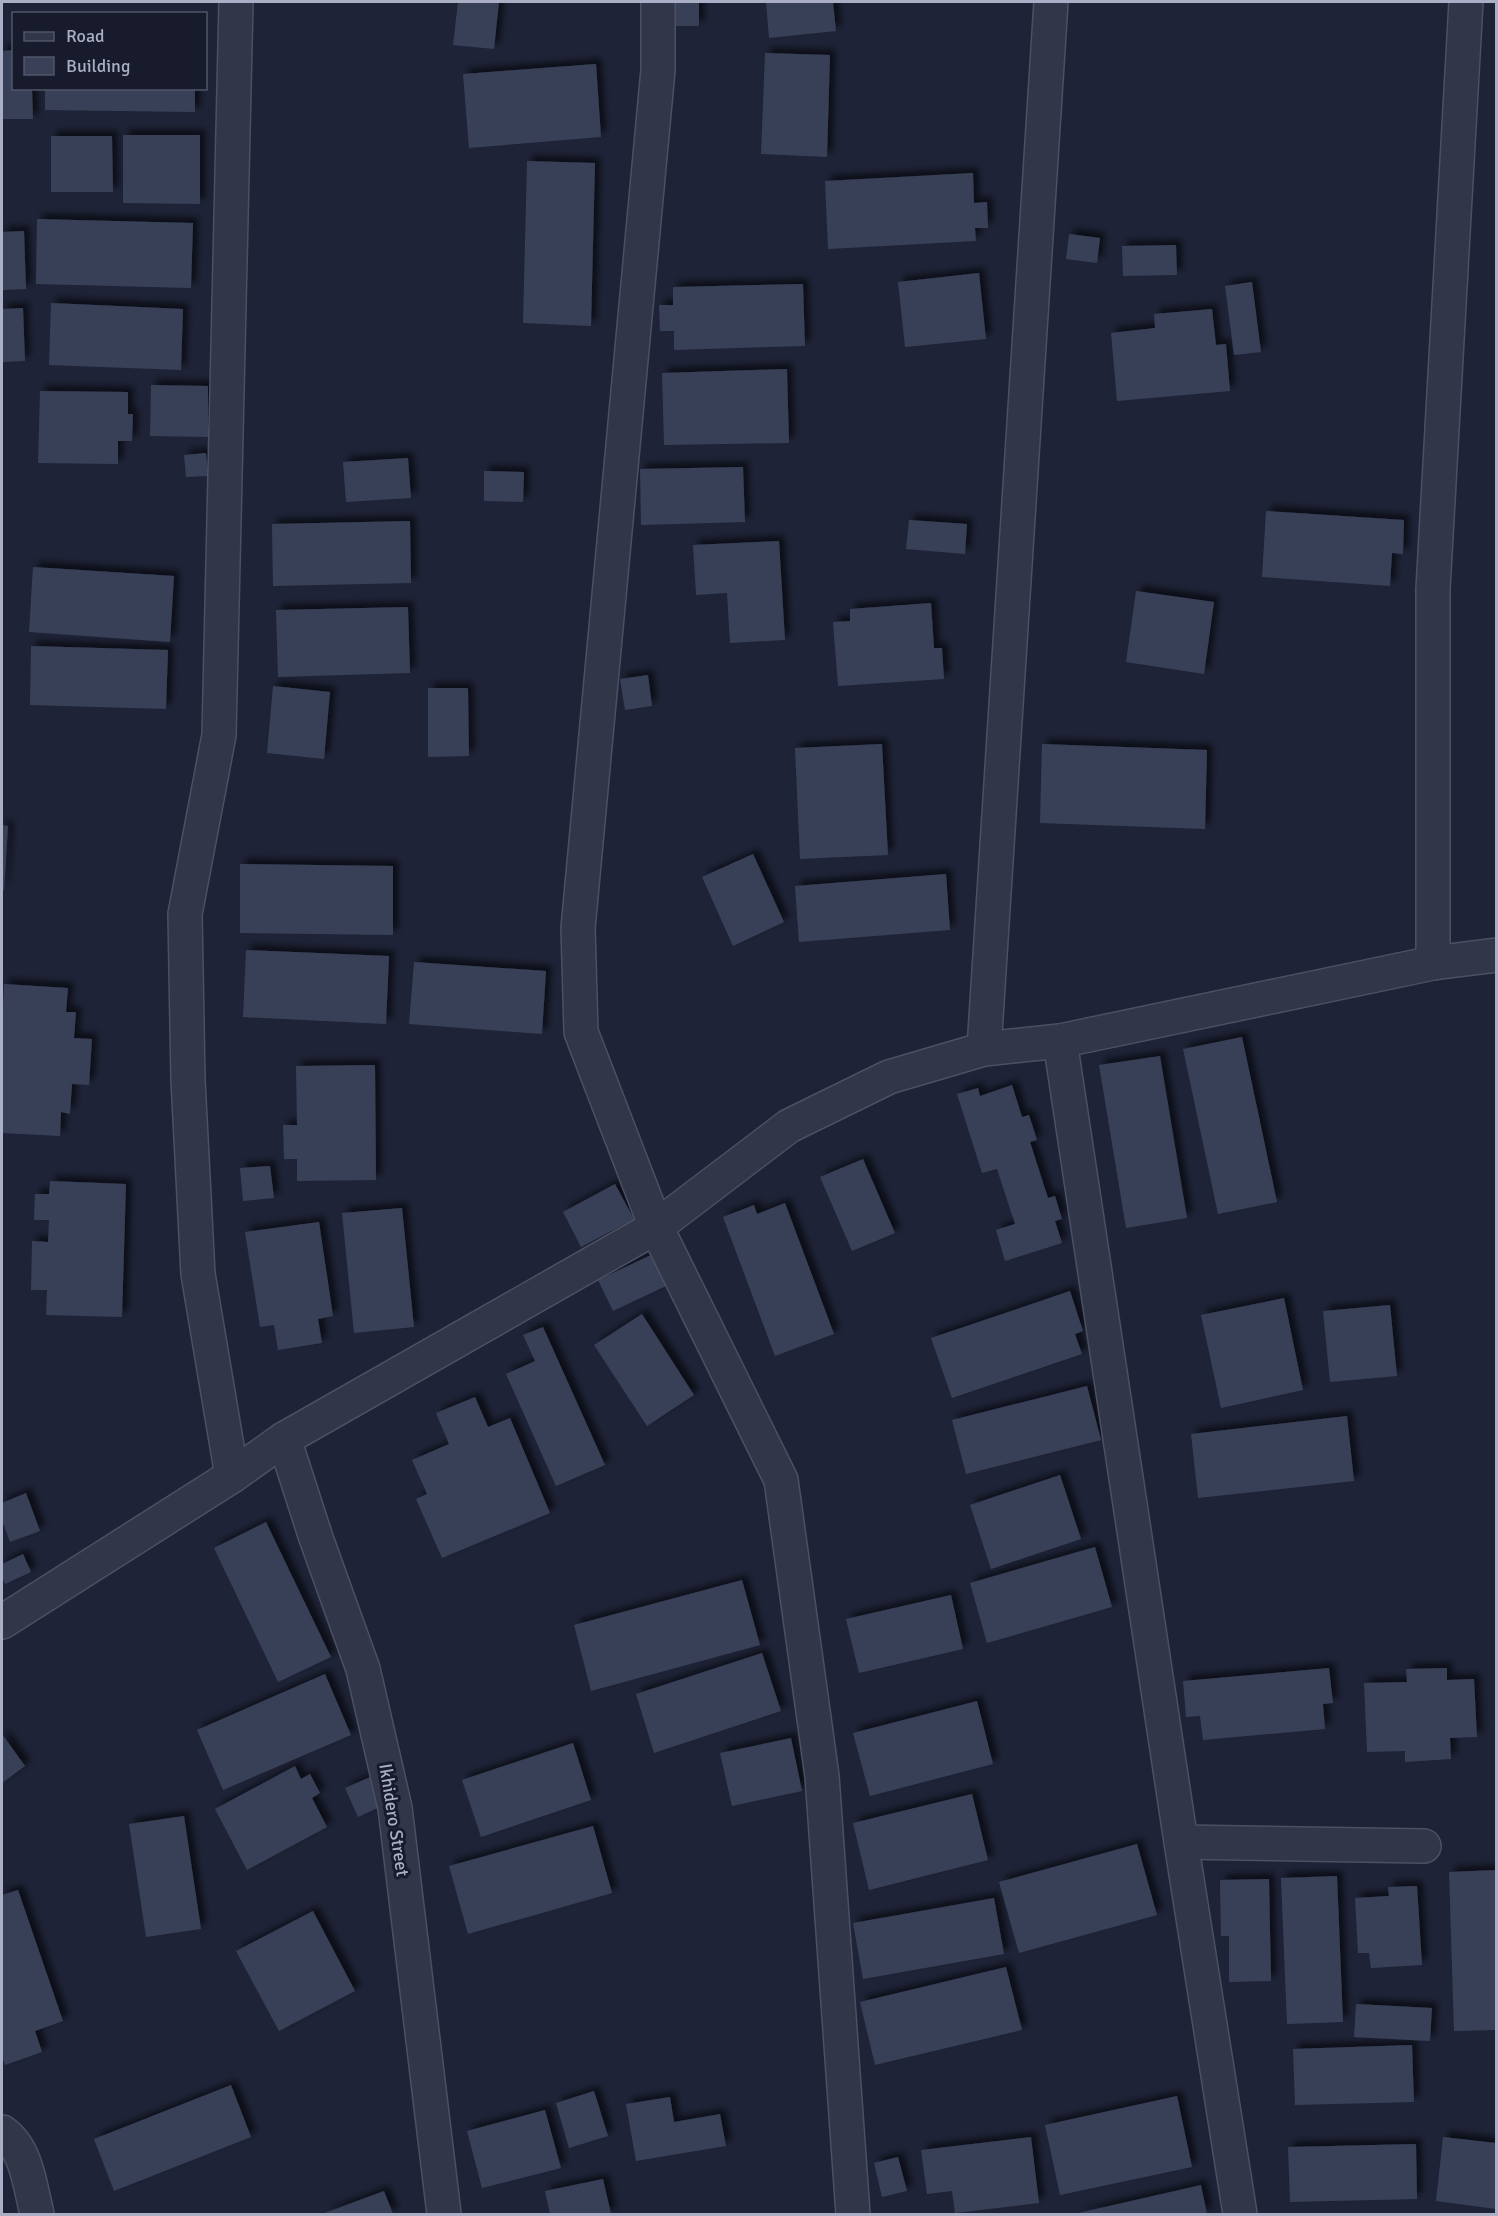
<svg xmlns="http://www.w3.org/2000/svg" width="1498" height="2216" font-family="Signika,sans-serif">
<defs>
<filter id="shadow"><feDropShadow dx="5.5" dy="-5.5" stdDeviation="3" flood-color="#0009"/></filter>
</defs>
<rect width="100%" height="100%" fill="#1e2337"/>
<g fill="#394058" filter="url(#shadow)">
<path d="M458 2H499L494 49 453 45Z"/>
<rect x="670" y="2" width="29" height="24"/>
<path d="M766 2H833L836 31 769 38Z"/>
<path d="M14 50V88H32L33 119H2V51Z"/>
<path d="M765 53 830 55 827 157 761 154Z"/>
<path d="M596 64 601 137 469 148 463 74Z"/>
<path d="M45 88H195V112L45 110Z"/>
<path d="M123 135H200V204L123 203Z"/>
<path d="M51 136H112L113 192H51Z"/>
<path d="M527 161 595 163 591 326 523 323Z"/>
<path d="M973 173 974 203 987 202 988 228H975L976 241 828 249 825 181Z"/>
<path d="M37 219 193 223 191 288 36 284Z"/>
<path d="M24 231 26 289 2 290V232Z"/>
<path d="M1069 234 1100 238 1097 263 1066 259Z"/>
<path d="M1176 245 1177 275 1123 276 1122 246Z"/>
<path d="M979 273 986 339 905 347 898 282Z"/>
<path d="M1252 282 1261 352 1234 355 1225 286Z"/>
<path d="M803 284 805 346 674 350V331H660L659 305H673V287Z"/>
<path d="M51 303 183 309 181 370 49 365Z"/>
<path d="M23 308 25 361 2 362V309Z"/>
<path d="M1212 309 1216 345 1226 344 1230 391 1117 401 1111 333 1155 328 1154 314Z"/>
<path d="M787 369 789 443 664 445 662 373Z"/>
<path d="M151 385 208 386V437L150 436Z"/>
<path d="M40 391 128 392V414H133L132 441H118V464L38 463Z"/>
<path d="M206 453 208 476 186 477 184 455Z"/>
<path d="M408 458 411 498 346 502 343 462Z"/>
<path d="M743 467 745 522 641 525 640 469Z"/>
<path d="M484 471 524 472 523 502 484 501Z"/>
<path d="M1266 511 1404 520 1403 554 1392 553 1390 586 1262 577Z"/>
<path d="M909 520 967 524 965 554 906 549Z"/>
<path d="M410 521 411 583 273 586 272 524Z"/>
<path d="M779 541 785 640 730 643 727 593 696 595 693 545Z"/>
<path d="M33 567 174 576 170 642 29 632Z"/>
<path d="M1136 591 1214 602 1204 674 1126 662Z"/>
<path d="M931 603 934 648H942L944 679 838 686 833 622 850 621V609Z"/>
<path d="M408 607 410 673 278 677 276 610Z"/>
<path d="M31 646 168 650 166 709 30 705Z"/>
<path d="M648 675 652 706 625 710 620 679Z"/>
<path d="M273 686 330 692 324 759 267 753Z"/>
<path d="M428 688H468L469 756 428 757Z"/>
<path d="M882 744 888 855 800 859 795 748Z"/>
<path d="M1042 744 1207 750 1205 829 1040 823Z"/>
<path d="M2 825 8 826 4 890H2Z"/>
<path d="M753 854 784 922 733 946 702 877Z"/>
<path d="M240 864 393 866V935L240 933Z"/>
<path d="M946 874 950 930 799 942 795 886Z"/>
<path d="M246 950 389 956 386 1024 243 1017Z"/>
<path d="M414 962 546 971 542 1034 409 1024Z"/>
<path d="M4 984 68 988 66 1012H76L74 1038 92 1039 89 1085 72 1084 70 1114 61 1112 60 1136 2 1133V1026Z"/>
<path d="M1242 1037 1277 1202 1218 1214 1183 1049Z"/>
<path d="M1160 1056 1187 1218 1126 1228 1099 1065Z"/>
<path d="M375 1065 376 1180 297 1181V1159H284L283 1125H297L296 1066Z"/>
<path d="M1012 1085 1022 1117 1029 1115 1037 1140 1030 1142 1048 1198 1055 1196 1062 1219 1055 1221 1062 1243 1005 1261 996 1230 1015 1224 997 1169 982 1173 957 1094 978 1088 980 1096Z"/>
<path d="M863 1159 895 1233 852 1251 820 1177Z"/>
<path d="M270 1166 274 1198 243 1201 240 1168Z"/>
<path d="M50 1181 126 1184 122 1317 46 1315 47 1290H31L32 1241 48 1242 49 1220H34L35 1194H49Z"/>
<path d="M615 1184 634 1219 581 1247 563 1212Z"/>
<path d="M785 1203 834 1334 775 1356 723 1217 754 1205 757 1214Z"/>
<path d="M402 1208 414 1327 354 1333 342 1213Z"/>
<path d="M319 1222 333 1316 318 1319 322 1343 278 1350 274 1325 260 1327 245 1232Z"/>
<path d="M653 1254 668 1285 613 1311 598 1280Z"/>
<path d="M1070 1291 1083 1331 1075 1334 1082 1354 952 1398 931 1338Z"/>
<path d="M1284 1298 1303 1390 1221 1408 1201 1315Z"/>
<path d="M1390 1305 1397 1376 1330 1382 1323 1311Z"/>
<path d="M642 1314 694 1395 647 1426 594 1345Z"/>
<path d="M543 1327 605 1465 556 1486 506 1374 535 1361 523 1335Z"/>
<path d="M1087 1386 1101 1440 966 1474 952 1420Z"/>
<path d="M475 1397 488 1427 510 1418 550 1513 442 1558 416 1499 427 1494 412 1460 449 1444 436 1413Z"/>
<path d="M1347 1416 1354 1481 1198 1498 1191 1434Z"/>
<path d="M1060 1475 1081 1539 991 1569 970 1505Z"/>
<path d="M26 1493 40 1531 10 1542 2 1520V1503Z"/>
<path d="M266 1522 331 1657 278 1682 214 1548Z"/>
<path d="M1095 1547 1112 1607 987 1643 970 1583Z"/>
<path d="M23 1554 31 1572 5 1584 2 1577V1564Z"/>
<path d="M742 1580 760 1645 591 1691 574 1625Z"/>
<path d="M951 1595 963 1649 859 1673 846 1619Z"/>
<path d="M762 1653 781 1711 654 1753 636 1694Z"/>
<path d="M1329 1668 1333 1703 1323 1704 1325 1729 1203 1740 1200 1716 1186 1717 1183 1681Z"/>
<path d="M1447 1668V1680L1474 1679 1477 1737 1450 1738 1451 1759 1405 1762V1751L1367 1752 1364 1683 1407 1682 1406 1669Z"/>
<path d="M325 1674 351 1735 223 1790 197 1730Z"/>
<path d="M977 1701 993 1764 870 1796 853 1733Z"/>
<path d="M2 1734 25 1766 2 1783Z"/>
<path d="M791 1738 802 1791 732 1806 720 1753Z"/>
<path d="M573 1743 591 1800 481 1837 462 1780Z"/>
<path d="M295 1766 301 1779 310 1774 320 1793 312 1798 327 1827 247 1870 215 1809Z"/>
<path d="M370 1777 384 1805 358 1817 345 1788Z"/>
<path d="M972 1794 988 1860 869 1890 853 1823Z"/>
<path d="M184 1816 201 1929 146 1937 129 1824Z"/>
<path d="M593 1826 612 1893 468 1934 449 1866Z"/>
<path d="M1137 1844 1157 1915 1019 1953 999 1882Z"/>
<path d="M1496 1870V2030L1454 2031 1449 1872Z"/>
<path d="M1337 1876 1343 2022 1287 2024 1281 1878Z"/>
<path d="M1269 1879 1271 1981 1229 1982V1936H1221L1220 1880Z"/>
<path d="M1417 1886 1422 1965 1371 1968 1369 1953H1358L1355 1898 1389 1896 1388 1887Z"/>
<path d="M18 1890 63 2021 35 2031 42 2052 5 2065 2 2056V1895Z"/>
<path d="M994 1898 1004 1954 863 1979 853 1923Z"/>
<path d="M313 1911 355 1991 279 2031 236 1951Z"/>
<path d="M1006 1967 1022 2030 875 2065 860 2002Z"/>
<path d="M1356 2004 1432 2008 1430 2041 1354 2037Z"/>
<path d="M1412 2045 1414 2102 1295 2105 1293 2049Z"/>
<path d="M231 2085 251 2137 114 2191 94 2139Z"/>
<path d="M594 2091 608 2136 569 2148 556 2103Z"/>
<path d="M1177 2096 1192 2167 1060 2195 1045 2125Z"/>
<path d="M670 2097 674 2122 720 2114 726 2146 636 2161 626 2104Z"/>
<path d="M545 2110 561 2168 482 2188 467 2131Z"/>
<path d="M1031 2137 1039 2203 955 2213 952 2191 927 2194 921 2150Z"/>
<path d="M1443 2137 1496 2143V2209L1436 2201Z"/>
<path d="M1416 2144 1417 2199 1290 2202 1288 2147Z"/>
<path d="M898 2157 907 2191 882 2197 874 2163Z"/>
<path d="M603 2179 611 2214H550L545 2191Z"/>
<path d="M1201 2185 1207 2214H1074Z"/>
<path d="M384 2191 393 2214H322Z"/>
</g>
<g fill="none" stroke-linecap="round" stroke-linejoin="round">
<g stroke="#4c5063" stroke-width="36">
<g id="minor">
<path d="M658 2V70L578 928 581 1032 656 1227 781 1480 822 1776 853 2214"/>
<path d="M1433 963V589L1466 2"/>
<path d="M1060 1041 1181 1842 1240 2214"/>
<path d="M984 1049 1051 2"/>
<path d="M284 1439 316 1538 363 1669 395 1808 444 2214"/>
<path d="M232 1476 198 1274 188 1080 185 914 219 735 236 2"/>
<path d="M2 1622 232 1476 284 1439 656 1227 789 1126 889 1077 984 1049 1060 1041 1433 963 1496 955"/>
<path d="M1181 1842 1424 1846"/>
<path d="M2 2132C27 2149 30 2186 37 2214"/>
</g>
</g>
<use href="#minor" stroke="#313648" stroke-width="33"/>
</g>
<g text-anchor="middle" stroke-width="6" stroke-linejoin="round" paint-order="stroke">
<g font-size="18" fill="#abafc5" stroke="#171b2c">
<text transform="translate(394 1820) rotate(81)" y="6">Ikhidero Street</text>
</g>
</g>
<rect width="1498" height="2216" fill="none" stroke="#abafc5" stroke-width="6"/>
<rect x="12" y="12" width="195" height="78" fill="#171b2c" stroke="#525669" stroke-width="1.5"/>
<rect x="24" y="32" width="30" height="9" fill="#313648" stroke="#525669" stroke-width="1.5"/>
<text x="66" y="42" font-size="18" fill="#abafc5">Road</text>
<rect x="24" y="57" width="30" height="18" fill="#394058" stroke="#525669" stroke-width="1.5"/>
<text x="66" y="72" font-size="18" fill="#abafc5">Building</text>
</svg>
